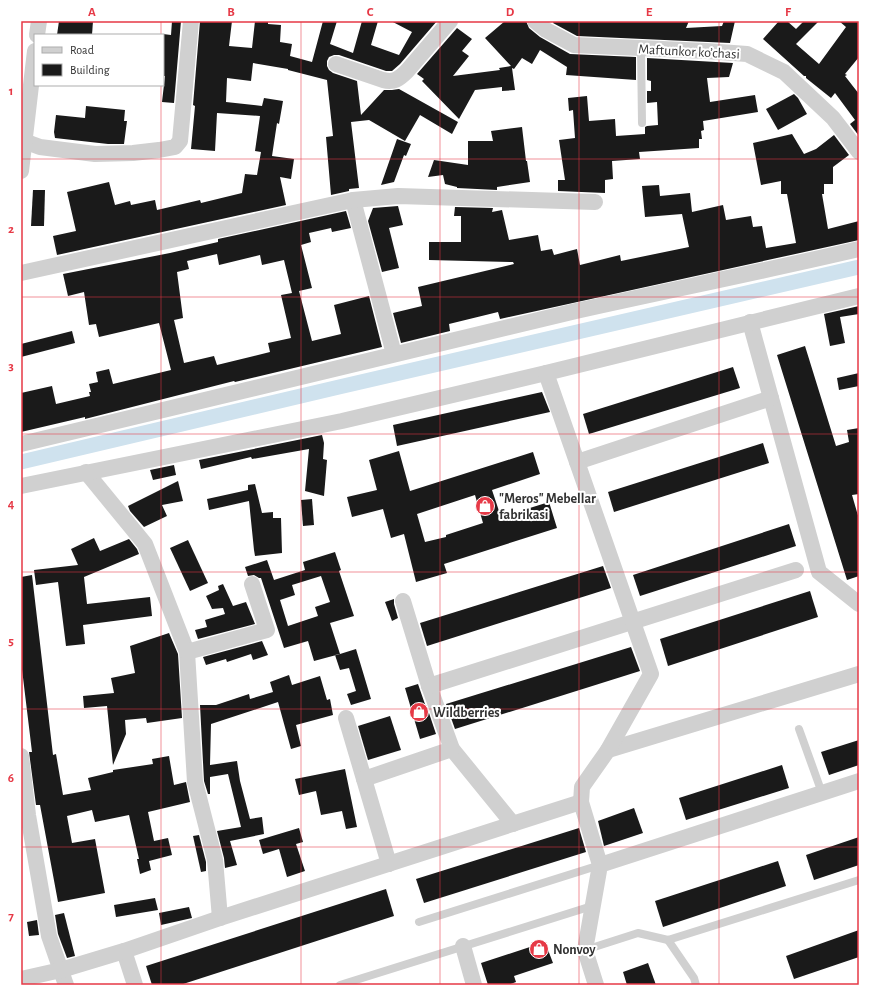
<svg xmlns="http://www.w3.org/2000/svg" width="880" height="1006" font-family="'Alegreya Sans',sans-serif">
<rect width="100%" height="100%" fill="#fff"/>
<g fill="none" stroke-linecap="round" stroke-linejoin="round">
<path stroke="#cfe2ee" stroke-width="15" d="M21 462 339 387 859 267"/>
</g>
<g fill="#1a1a1a" fill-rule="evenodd">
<path d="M59 21H93L92 35H57Z"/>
<path d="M172 21H181L174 103 162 102 165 76H163V34L171 35Z"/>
<path d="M200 21H232L229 46 252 48 255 21H268V24L281 25 280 42 292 44 290 56 312 62 323 21H337L330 44 353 53 362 21H378L371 45 399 55 412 32 391 21H437L400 64 392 71H386L339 55H334L329 57 327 61V66L329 70 333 73 357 81 361 115 384 90H392L399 89 458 122 452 134 420 115 405 141 369 120 351 122 359 188 349 189V191L331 195 326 137 333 136 327 80 288 70V69L253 63 251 81 227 78 226 102 262 106 264 98 283 101 279 124 277 123 272 156 294 159 291 179 280 177 286 205 57 255 53 236 76 231 67 192 109 182 115 205 130 201 131 205 155 200 157 210 200 200 201 203 242 193 245 174 257 175 261 152 255 151 260 116 217 113 215 151 191 149 195 106 193 105Z"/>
<path d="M505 21H526L529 28 540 37 570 54 636 57V80L566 75 567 67 540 50 532 64 522 58 514 69 512 68 515 90 502 91V87L475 90 459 119 422 81 424 79 417 74 457 28 472 39 462 51 469 56 453 76 500 70 499 68 511 66 485 38Z"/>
<path d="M554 21H689L686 28 722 26 724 21H735L730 43 577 36 553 23Z"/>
<path d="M779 21H787L796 29 804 21H819L796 44 819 64 846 27 839 21H859V57L845 74 847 75 845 76 859 94V136L850 124 855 120 835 93 831 98 806 78V76H804L763 39Z"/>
<path d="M647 58 733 63 729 77 707 78 710 102 755 95 758 112 703 121 704 130 701 131 702 139H699V148L639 152 640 159 612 161 613 179 605 180V193L558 191V180H565L559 140 575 138 573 110 569 111 568 98 587 96 589 121 615 119 616 136 645 134V127L647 126 658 125 657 102 647 103V91H651V81L647 80Z"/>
<path d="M794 94 798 98 807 114 778 130 766 109Z"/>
<path d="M86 106 125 110 124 121H127L124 144H108L55 138 54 132 56 115 85 118Z"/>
<path d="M522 127 526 161H527L530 182 497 187V190L457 188V187L445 184 443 175 428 177 434 160 468 165V141H493L491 131Z"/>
<path d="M792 134 804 154 816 149 834 135 849 155 833 167V184H824V194H822L828 229 859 221V240L500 319 498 312 449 324 450 331 401 343 393 313 422 306 418 287 514 264 513 262 429 260V242H461V216H454L455 207 493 208 492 212 502 210 509 240 538 235 541 251 552 249 554 255 577 249 580 265 620 255 621 261 689 247 682 214 645 217 642 186 659 185 660 196 690 193 692 212 723 205 726 220 751 216 753 227 762 226 766 248 796 243 787 194H781V181L761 185 753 143Z"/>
<path d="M397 139 411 144 406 156 404 155 394 182 381 185Z"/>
<path d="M33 190H45L44 226H31Z"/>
<path d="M398 206 403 225 389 228 399 268 382 272 368 221 373 208Z"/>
<path d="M346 211 351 228 332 232 331 228 309 233 311 242 301 245 312 288 299 291 312 341 341 334 334 305 369 296 382 347 235 382 234 381 85 419V417L21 432V393L52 386 56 404 90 396 89 392H91L89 384 98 382 96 372 109 369 113 384 171 370 159 323 99 337 96 324 89 325 84 292 68 296 63 274 170 253 218 242V239ZM217 254 219 265 260 255 262 265 284 260 292 293 281 295 291 338 268 343 270 352 217 365 214 356 184 363 174 320 183 318 177 272 189 269 187 261Z"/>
<path d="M859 306V314L840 317 845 343 830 346 824 314Z"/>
<path d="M72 331 75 343 21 357V344Z"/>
<path d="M805 346 836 446 849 442 847 430 859 428V494L852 495 859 519V576L847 580 777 355Z"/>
<path d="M733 367 740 388 589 434 583 414Z"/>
<path d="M859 373V386L839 390 837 378Z"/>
<path d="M542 392 550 412 397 446 393 425Z"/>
<path d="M322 435 324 443 323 459 327 460 324 496 305 491 309 449 252 459 251 457 201 469 199 460Z"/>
<path d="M763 443 769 463 614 512 608 492Z"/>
<path d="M399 451 410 491 533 452 540 474 492 490 501 517 549 502 557 528 444 564 447 573 416 582 404 534 391 538 383 509 352 517 347 497 377 490 369 460ZM475 495 483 523 446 535V537L425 542 417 514Z"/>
<path d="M174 465 176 475 153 480 150 470Z"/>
<path d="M178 481 183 501 162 505 167 516 144 527 130 511 128 506Z"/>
<path d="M255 484 262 513 273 512V518H281L282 553 255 556 254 550 249 501 209 510 207 499 248 490V485Z"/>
<path d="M312 499 314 525 303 526 301 500Z"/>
<path d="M789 524 796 546 640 596 633 575Z"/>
<path d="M94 538 100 551 129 539 137 549 139 554 84 577 87 604 150 597 152 616 83 625 85 644 66 646 58 582 36 585 34 570 78 565 71 549Z"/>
<path d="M188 540 208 583 190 591 170 548Z"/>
<path d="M335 552 341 570 339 571 354 616 330 623 340 654 356 649 371 699 351 705 347 694 356 691 349 668 340 670 335 655 340 654 314 661 308 641 284 648 261 578H259L254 575 248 576 245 567 267 560 274 580 305 570 303 562ZM321 576 330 602 315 607 318 616 288 626 280 600 295 595 292 585Z"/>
<path d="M603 566 611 588 427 646 420 623Z"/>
<path d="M32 575 53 755 56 754 63 795 91 790 88 778 113 772V770L153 764 152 759 169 756 174 785 186 782 190 802 148 812 154 841 168 838 172 855 149 861 151 870 140 874 137 859H139L129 815 95 822 92 810 67 816 72 843 95 839 105 893 58 902 40 805H36L29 752H32L21 661V577Z"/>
<path d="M223 584 233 606 246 602 255 624 198 639 195 630 207 627 205 620 225 614 223 608 212 609 206 596 219 590 218 586Z"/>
<path d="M810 591 818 617 668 666 660 639Z"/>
<path d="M394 599V604L398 618 392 621 385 602Z"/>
<path d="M169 633 178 654 182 718 147 723 146 718 125 720 126 734 113 765 107 706 84 708 83 696 114 693 111 678 135 673 130 646Z"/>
<path d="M262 641 268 655 253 660 251 654 227 662 226 659 206 665 203 657Z"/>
<path d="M631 647 640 671 455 729 446 704Z"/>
<path d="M289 675 292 685 320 676 327 700 330 699 333 715 296 725 301 746 291 749 278 702 211 724 210 765 237 761 240 781 250 819 262 817 264 834 230 841 237 865 225 868 224 858 217 831 241 827 228 774 210 777V794H208L204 781 200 705H216L249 694 250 699 273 692 270 682Z"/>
<path d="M418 684 427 710H428L436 734 420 739 405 688Z"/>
<path d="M390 716 401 750 368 760 358 726Z"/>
<path d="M859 740V765L829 775 821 752Z"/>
<path d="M782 765 789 788 686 820 679 798Z"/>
<path d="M345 769 357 827 346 829 342 811 321 815 316 791 299 795 295 779Z"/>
<path d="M634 808 643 833 604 846 598 821Z"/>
<path d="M299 828 303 842 296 844 305 871 287 877 279 849 263 854 259 840Z"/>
<path d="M579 828 586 852 424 903 416 879Z"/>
<path d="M199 835 206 862V871L201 872 193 836Z"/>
<path d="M859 837V865L814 880 806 855Z"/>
<path d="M778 861 786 886 663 927 655 901Z"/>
<path d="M386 889 394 916 180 985H152L146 966Z"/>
<path d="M155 898 158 910 116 917 114 905Z"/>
<path d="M189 907 192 918 161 925 159 913Z"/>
<path d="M64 913 75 956 67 958 58 934 55 915Z"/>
<path d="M37 920 39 935 29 936 27 922Z"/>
<path d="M859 930V957L794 979 786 956Z"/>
<path d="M545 942 553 963 514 976 516 982 508 985H488L481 963Z"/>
<path d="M648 963 656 985H627L623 972Z"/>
</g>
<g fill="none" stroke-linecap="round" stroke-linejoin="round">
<g stroke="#d0d0d0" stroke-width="8">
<path d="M641 48 642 123"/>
<path d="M799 729 822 793"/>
<path d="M419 922 600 865"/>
<path d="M668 940 694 978 696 985"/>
<path d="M585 950 638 933 668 940 859 880"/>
<path d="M340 985 592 906"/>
</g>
<g stroke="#d0d0d0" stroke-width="16">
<path d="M535 21 546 30 574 45 706 51 747 54 784 72 833 118 859 152"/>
<path d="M37 35 39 21"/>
<path d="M336 64 383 80C394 83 399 79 407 71L450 21"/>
<path d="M21 140 40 147 95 154 133 153 159 150 175 147 180 141 191 21"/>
<path d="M21 171 35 51"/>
<path d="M353 200 394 354"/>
<path d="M21 273 353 200 398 196 595 202"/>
<path d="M750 322 819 572 859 604"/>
<path d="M21 444C206 399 391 354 576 311 670 290 765 271 859 249"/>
<path d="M577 462 771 398"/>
<path d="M86 472 145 544 187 652 195 782 215 860 220 918"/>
<path d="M21 486 342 421 546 373"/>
<path d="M403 601 429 686 452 749 513 824"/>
<path d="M187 652 267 630 252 584"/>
<path d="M429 686 796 570"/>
<path d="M346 718 364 779 452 749"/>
<path d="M608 750 859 674"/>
<path d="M21 756 28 815 49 936 66 985"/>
<path d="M364 779 389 864"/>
<path d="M600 865 581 802 582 787 608 750 651 674 546 373 859 296"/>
<path d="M463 946 474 985"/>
<path d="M124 951 135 985"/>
<path d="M21 979 61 970 124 951 220 918 581 802"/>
<path d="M596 985 585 950 600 865 859 781"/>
</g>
</g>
<path fill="none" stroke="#e63946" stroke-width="1" stroke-opacity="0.55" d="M161 21V35M301 21V985M440 21V985M579 21V985M719 21V985M161 85V985M21 159H859M21 297H859M21 434H859M21 572H859M21 709H859M21 847H859"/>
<defs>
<g id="shop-disc" transform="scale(1)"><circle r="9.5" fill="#e63946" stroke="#fff"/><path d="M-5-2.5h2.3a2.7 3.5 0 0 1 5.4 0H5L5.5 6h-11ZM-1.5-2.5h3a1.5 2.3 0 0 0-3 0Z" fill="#fff"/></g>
</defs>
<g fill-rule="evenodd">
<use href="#shop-disc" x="485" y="506"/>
<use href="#shop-disc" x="419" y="712"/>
<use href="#shop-disc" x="539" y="949"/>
</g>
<g text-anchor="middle" stroke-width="4" stroke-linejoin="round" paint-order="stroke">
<g font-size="14" fill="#333" stroke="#fff">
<text transform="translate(689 51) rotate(3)" y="5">Maftunkor ko’chasi</text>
</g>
<g font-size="14" font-weight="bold" fill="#333" stroke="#fff" text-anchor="start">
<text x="499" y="503">"Meros" Mebellar<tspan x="499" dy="16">fabrikasi</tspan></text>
<text x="433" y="717">Wildberries</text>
<text x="553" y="954">Nonvoy</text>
</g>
</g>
<rect width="880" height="1006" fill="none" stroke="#ffffff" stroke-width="44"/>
<rect x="34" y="34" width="130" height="52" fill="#ffffff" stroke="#adadad"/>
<rect x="42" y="47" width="20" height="6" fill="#d0d0d0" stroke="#adadad"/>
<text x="70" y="54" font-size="12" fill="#333333">Road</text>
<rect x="42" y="64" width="20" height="12" fill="#1a1a1a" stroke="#adadad"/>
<text x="70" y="74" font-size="12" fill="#333333">Building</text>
<rect x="22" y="22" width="836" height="962" fill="none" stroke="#e63946" stroke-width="1.5"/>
<g font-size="13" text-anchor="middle" font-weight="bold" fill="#e63946">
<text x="92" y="16">A</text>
<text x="231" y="16">B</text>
<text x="370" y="16">C</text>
<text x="510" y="16">D</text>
<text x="649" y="16">E</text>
<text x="788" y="16">F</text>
<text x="11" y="95">1</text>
<text x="11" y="233">2</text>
<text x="11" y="370">3</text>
<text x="11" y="508">4</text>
<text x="11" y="645">5</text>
<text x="11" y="782">6</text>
<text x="11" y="920">7</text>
</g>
</svg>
